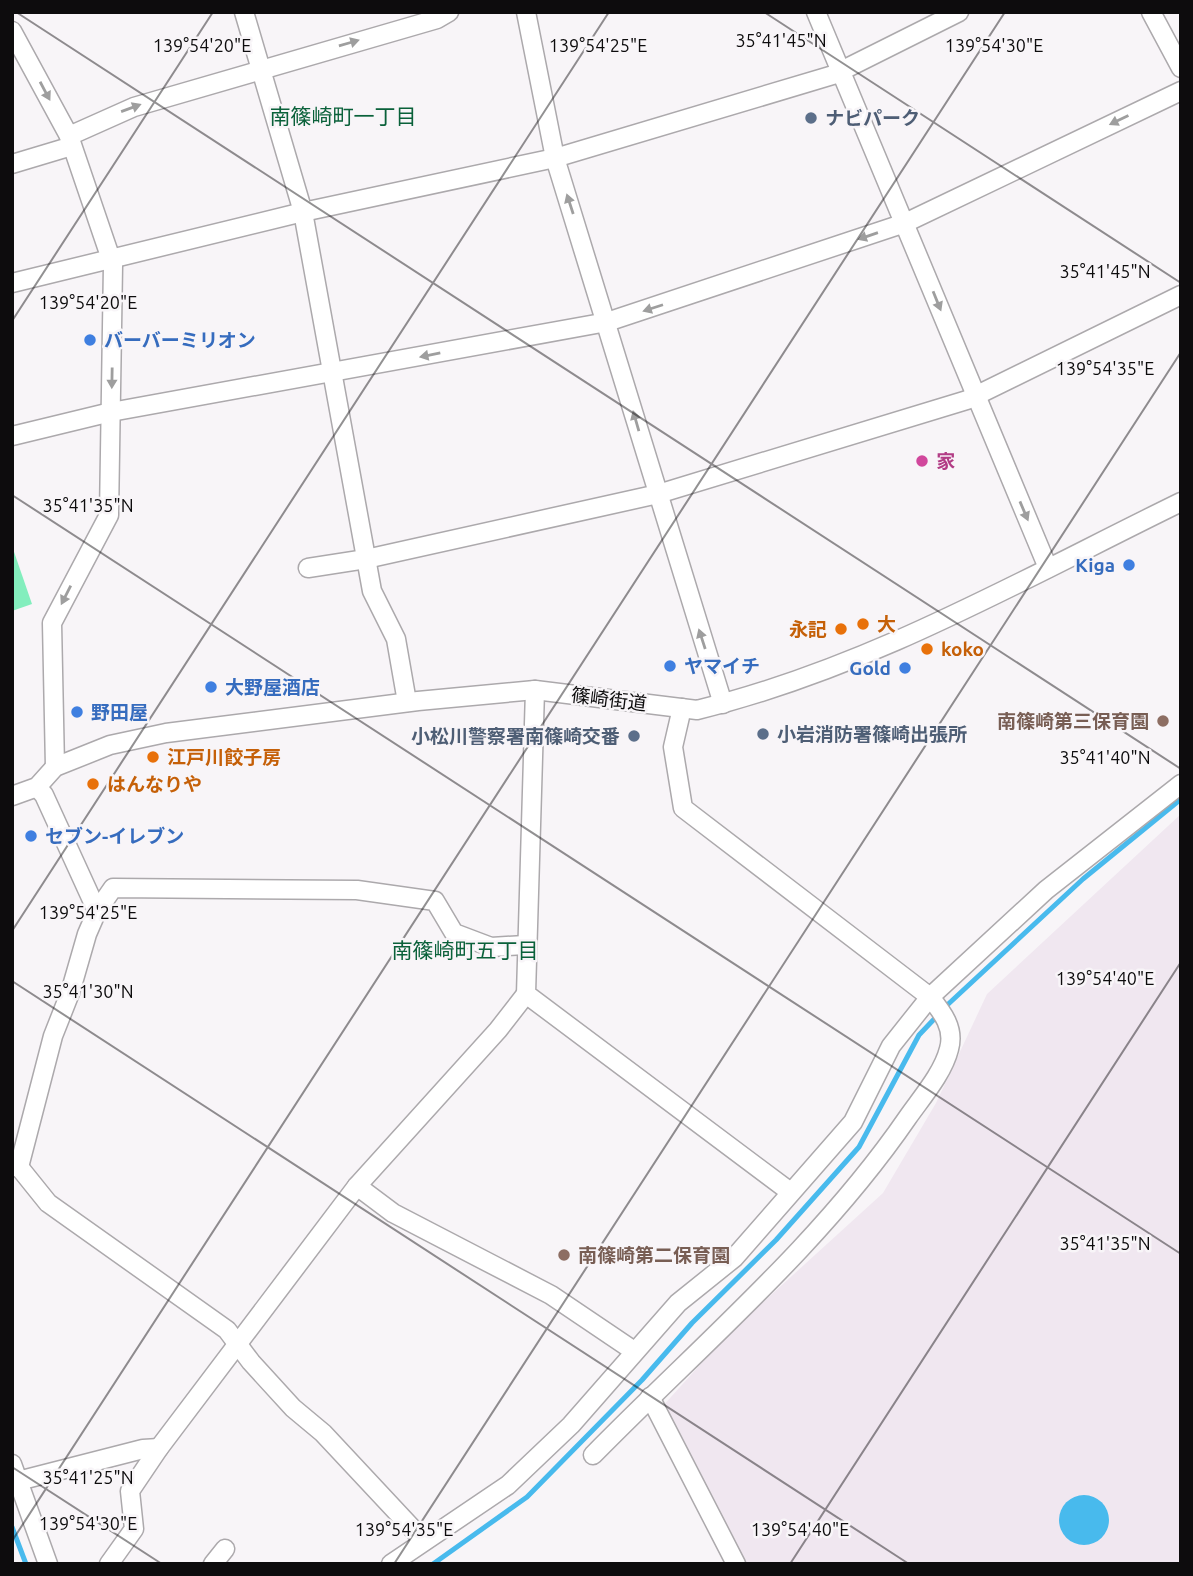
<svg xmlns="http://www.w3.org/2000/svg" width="1193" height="1576" font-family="Ubuntu,'Noto Sans JP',sans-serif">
<rect width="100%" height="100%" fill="#f8f5f8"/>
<path fill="#f0e7f0" d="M1181 814V1564H745L661 1408 727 1335 883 1193 936 1103 987 994Z"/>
<path fill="#83eebd" d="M12 546 32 604 12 611Z"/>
<circle fill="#48baed" cx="1084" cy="1520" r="25"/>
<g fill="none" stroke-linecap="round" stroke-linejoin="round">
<g stroke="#48baed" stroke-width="5">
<path d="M944 1008 1083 879 1181 799"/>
<path d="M12 1527 26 1564"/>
<path d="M433 1564 527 1497 642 1380 692 1323 776 1240 859 1147 919 1035 938 1015"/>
</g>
<g stroke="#aca9ac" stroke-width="21">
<g id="minor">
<path d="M244 12 303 212 372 591 396 639 407 702"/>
<path d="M526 12 555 158 723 704"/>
<path d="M816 12 1048 568"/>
<path d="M1151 12 1181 68"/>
<path d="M12 31 69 136 113 265 109 515 52 623 55 767"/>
<path d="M69 136 134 107 437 19 449 12"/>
<path d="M12 164 72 146"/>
<path d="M12 283 303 212 555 158 833 75 959 12"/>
<path d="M12 436 111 412 607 322 905 223 1181 91"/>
<path d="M308 568 366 559 658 494 967 400 1181 295"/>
<path d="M535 690 526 994 789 1191"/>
<path d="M37 787 44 795 97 911"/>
<path d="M12 796 37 787 55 767 110 745 166 733 418 701 535 690 697 710C869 668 1023 579 1181 502"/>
<path d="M12 1167H19L53 1036 70 993 87 934 97 911 113 888 357 890 435 901 454 933 491 947 525 945"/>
<path d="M19 1167 48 1203 227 1330 251 1362 293 1408 323 1433 424 1541"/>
<path d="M357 1186 393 1213 551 1295 634 1351"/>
<path d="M650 1397 736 1564"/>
<path d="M593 1455C701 1345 820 1245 908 1117 922 1097 943 1073 949 1049 955 1028 942 1012 930 997L683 808 673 747 682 708"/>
<path d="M12 1464 48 1564"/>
<path d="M18 1481 143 1449 159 1448"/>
<path d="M109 1564 134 1529 130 1491 159 1448 357 1186 498 1030 526 994"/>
<path d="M213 1564 225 1549"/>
<path d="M391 1564 508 1485 571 1425 678 1303 734 1258 853 1122 891 1046 930 997 1046 890 1181 784"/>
</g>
</g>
<use href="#minor" stroke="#fff" stroke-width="18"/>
</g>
<defs><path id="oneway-solid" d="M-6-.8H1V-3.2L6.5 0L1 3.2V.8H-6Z" transform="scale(1.75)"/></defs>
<g fill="#9e9e9e">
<use href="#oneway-solid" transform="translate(349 43) rotate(-16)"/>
<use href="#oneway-solid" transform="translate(45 91) rotate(62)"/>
<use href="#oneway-solid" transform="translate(131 108) rotate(-20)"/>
<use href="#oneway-solid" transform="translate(1119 120) rotate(154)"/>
<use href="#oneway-solid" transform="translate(570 204) rotate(-108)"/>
<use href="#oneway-solid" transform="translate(868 236) rotate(161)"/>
<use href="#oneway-solid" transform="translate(937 301) rotate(68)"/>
<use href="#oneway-solid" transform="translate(653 308) rotate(162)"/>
<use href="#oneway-solid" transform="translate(430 355) rotate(169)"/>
<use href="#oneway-solid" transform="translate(112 378) rotate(91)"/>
<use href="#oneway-solid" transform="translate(636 421) rotate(-106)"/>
<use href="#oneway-solid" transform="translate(1024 511) rotate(67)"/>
<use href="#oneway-solid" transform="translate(66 595) rotate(117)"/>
<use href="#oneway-solid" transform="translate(702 639) rotate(-108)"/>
</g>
<path fill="none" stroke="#0d0c0d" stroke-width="2" stroke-opacity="0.45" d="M16 12 1181 769M764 12 1181 283M12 321 213 12M12 495 1181 1254M12 931 609 12M12 981 909 1564M12 1467 162 1564M12 1541 1005 12M394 1564 1181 352M790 1564 1181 962"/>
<g fill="#5c6f8a" stroke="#f8f5f8" stroke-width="2.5">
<circle cx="811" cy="118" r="7"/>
<circle cx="763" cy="734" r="7"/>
<circle cx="634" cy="736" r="7"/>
</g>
<g fill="#3f7fe0" stroke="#f8f5f8" stroke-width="2.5">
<circle cx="90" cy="340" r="7"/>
<circle cx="1129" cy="565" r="7"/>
<circle cx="670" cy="666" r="7"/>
<circle cx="905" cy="668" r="7"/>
<circle cx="211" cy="687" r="7"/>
<circle cx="77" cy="712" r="7"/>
<circle cx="31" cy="836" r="7"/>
</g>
<circle fill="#d1479c" stroke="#f8f5f8" stroke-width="2.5" cx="922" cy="461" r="7"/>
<g fill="#e8710a" stroke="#f8f5f8" stroke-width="2.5">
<circle cx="863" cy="624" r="7"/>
<circle cx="841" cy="629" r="7"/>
<circle cx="927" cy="649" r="7"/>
<circle cx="153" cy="757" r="7"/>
<circle cx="93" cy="784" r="7"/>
</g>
<g fill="#8d6e63" stroke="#f8f5f8" stroke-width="2.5">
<circle cx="1163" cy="721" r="7"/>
<circle cx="564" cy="1255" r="7"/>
</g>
<g text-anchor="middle" stroke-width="5" stroke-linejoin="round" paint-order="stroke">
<g font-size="19" font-weight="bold" fill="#4e5e75" stroke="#f8f5f8" text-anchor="start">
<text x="825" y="125">ナビパーク</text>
<text x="777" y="741">小岩消防署篠崎出張所</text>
<text x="620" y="743" text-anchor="end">小松川警察署南篠崎交番</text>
</g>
<g font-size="19" font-weight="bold" fill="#366cbe" stroke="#f8f5f8" text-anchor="start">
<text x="104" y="347">バーバーミリオン</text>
<text x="1115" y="572" text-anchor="end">Kiga</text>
<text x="684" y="673">ヤマイチ</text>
<text x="891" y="675" text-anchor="end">Gold</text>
<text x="225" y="694">大野屋酒店</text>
<text x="91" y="719">野田屋</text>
<text x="45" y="843">セブン-イレブン</text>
</g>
<g font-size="19" font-weight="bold" fill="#b23c85" stroke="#f8f5f8" text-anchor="start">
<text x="936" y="468">家</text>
</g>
<g font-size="19" font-weight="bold" fill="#c56008" stroke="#f8f5f8" text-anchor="start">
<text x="877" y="631">大</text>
<text x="827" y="636" text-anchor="end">永記</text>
<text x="941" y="656">koko</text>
<text x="167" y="764">江戸川餃子房</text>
<text x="107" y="791">はんなりや</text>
</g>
<g font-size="19" fill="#0d0c0d" stroke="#f8f5f8">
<text transform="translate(609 699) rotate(7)" y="7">篠崎街道</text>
</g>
<g font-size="19" font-weight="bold" fill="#785e54" stroke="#f8f5f8" text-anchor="end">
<text x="1149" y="728">南篠崎第三保育園</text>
<text x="578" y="1262" text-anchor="start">南篠崎第二保育園</text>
</g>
<g font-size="21" fill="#0a613a" stroke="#f8f5f8">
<text x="343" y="124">南篠崎町一丁目</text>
<text x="465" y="958">南篠崎町五丁目</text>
</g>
</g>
<g font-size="18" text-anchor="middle" fill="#0d0c0d" stroke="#f8f5f8" stroke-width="5" stroke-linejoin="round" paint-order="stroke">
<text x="781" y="47">35°41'45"N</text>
<text x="202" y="52">139°54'20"E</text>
<text x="598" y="52">139°54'25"E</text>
<text x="994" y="52">139°54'30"E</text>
<text x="1105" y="278">35°41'45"N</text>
<text x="88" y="309">139°54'20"E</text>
<text x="1105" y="375">139°54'35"E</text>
<text x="88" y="512">35°41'35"N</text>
<text x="1105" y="764">35°41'40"N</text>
<text x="88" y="919">139°54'25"E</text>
<text x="1105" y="985">139°54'40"E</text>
<text x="88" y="998">35°41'30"N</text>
<text x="1105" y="1250">35°41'35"N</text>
<text x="88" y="1484">35°41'25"N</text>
<text x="88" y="1530">139°54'30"E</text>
<text x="404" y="1536">139°54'35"E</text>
<text x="800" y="1536">139°54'40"E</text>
</g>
<rect width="1193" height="1576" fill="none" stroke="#0d0c0d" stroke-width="28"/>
</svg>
